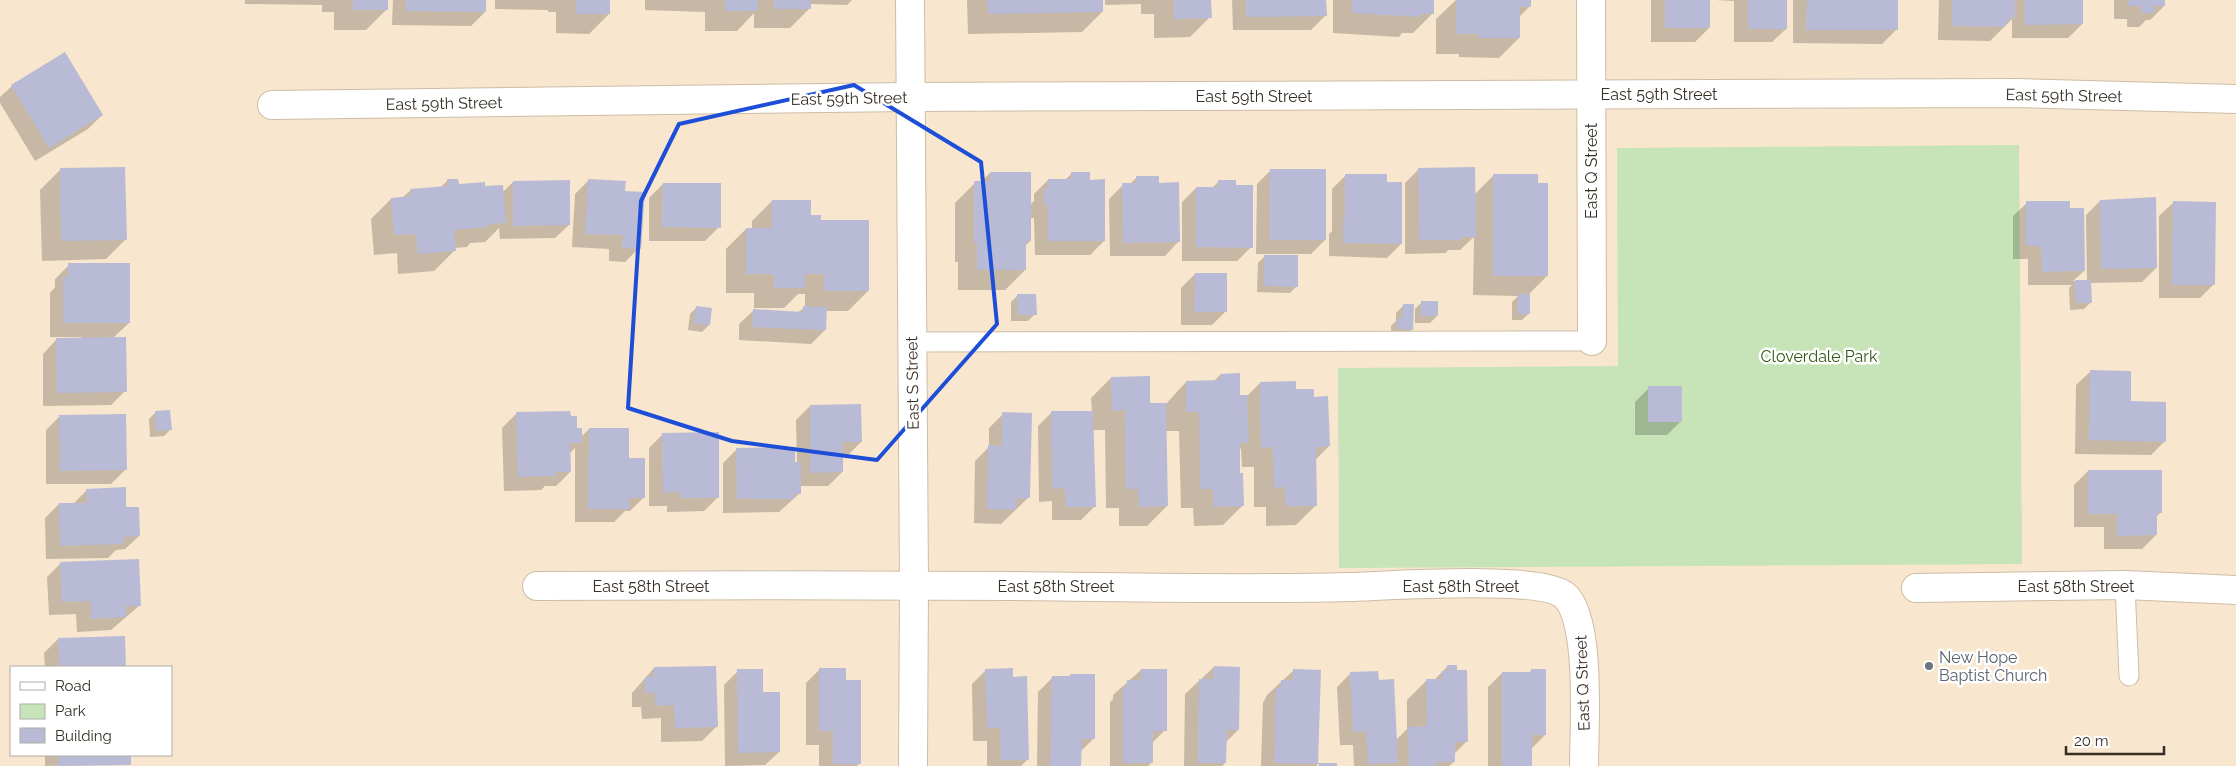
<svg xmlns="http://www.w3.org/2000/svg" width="2236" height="766" font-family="Raleway,sans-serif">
<rect width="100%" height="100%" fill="#f8e6ce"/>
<path fill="#c7e4b8" d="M2019 145 2022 564 1339 568 1338 368 1618 366 1617 148Z"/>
<g fill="#0003">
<path d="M245 0H386V10L366 30H334V12H322V5L245 4Z"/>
<path d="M393 0H485V12L471 26 392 25Z"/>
<path d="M495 0H609V14L589 34 556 33V12H548V10L495 9Z"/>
<path d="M645 0H852L847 5 810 4V8L790 28H754V13L737 31H705V12L645 10Z"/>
<path d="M967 0H1102V12L1082 32 968 34Z"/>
<path d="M1105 0H1210V17L1190 37 1154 38V14H1141V4L1105 5Z"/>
<path d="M1232 0H1325V16L1311 30H1233Z"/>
<path d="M1333 0H1434L1433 13 1413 33H1402L1399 37 1333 33Z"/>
<path d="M1456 0H1530V6L1519 17V38L1499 58 1459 57V54H1436V19Z"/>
<path d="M1651 0H1709V28L1695 42H1651Z"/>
<path d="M1715 0H1786V29L1772 42H1734V1Z"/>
<path d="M1793 0H1897L1896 30 1882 44 1793 43Z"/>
<path d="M1939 0H2082V24L2068 38H2012V19L1990 41 1938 40Z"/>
<path d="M2114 0H2164V6L2150 20H2146L2139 27H2127V19H2114Z"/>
<path d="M12 86 102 115 88 129 35 161 0 103V97Z"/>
<path d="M1419 169 1474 195 1494 175 1547 276 1529 294V313L1522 320H1512V302L1518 296 1473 295 1474 237 1460 250H1448L1446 253 1405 254V183Z"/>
<path d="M60 170 126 239 106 259 42 261 40 190Z"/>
<path d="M1271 170 1325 240 1311 254H1256L1257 184Z"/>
<path d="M990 173 1030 205 1034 201V194L1048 180H1065L1072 173 1089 181 1104 241 1090 255H1035L1034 218H1030V241L1025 246V270L1005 290H958V262H955V203L975 183H980Z"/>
<path d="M1346 175 1401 244 1387 258 1329 256V234L1332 231V189Z"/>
<path d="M1137 177 1158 184 1178 242 1165 256H1110L1109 199 1123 185H1129Z"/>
<path d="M448 180 457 185 484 187 502 193 513 182 569 225 555 238 500 239 499 228 485 242 470 243 467 247 454 248V251L434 271 398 274 397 253 374 255 371 219 391 199 402 198 411 190 440 188Z"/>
<path d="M589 180 624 192 639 248 625 262 609 261V249L572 247 575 194Z"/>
<path d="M1219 181 1235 186 1251 247 1237 261H1182V202L1196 188H1212Z"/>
<path d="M663 184 719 227 705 241H649V198Z"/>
<path d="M772 201 820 221 868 291 848 311H826L825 330 811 344 739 340V324L753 311 797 313 805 307V294H798L784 308H754V293H726V249L746 229H752V221Z"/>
<path d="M2100 201 2156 268 2142 282 2090 283 2091 302 2084 309 2070 310 2069 288 2072 285H2028V259H2013V216L2027 203 2084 271 2073 281H2087L2086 215Z"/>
<path d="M2173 203 2214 284 2200 298H2159V216Z"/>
<path d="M1265 256 1297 286 1290 293 1257 292 1258 263Z"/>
<path d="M69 265 129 323 113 338 125 391 111 405 43 406V354L56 340 81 339V337H50V293L55 287V279Z"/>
<path d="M1195 274 1226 311 1212 325H1181V288Z"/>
<path d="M1018 295 1035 314 1028 321H1011V302Z"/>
<path d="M1422 302 1437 316 1430 323H1415V309Z"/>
<path d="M1403 306 1412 329 1405 336H1391V326L1396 321V313Z"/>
<path d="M697 307 709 325 702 332 688 330 690 314Z"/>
<path d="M2090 372 2130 402 2165 441 2151 455 2075 454 2076 385Z"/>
<path d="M1220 375 1239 396H1247L1260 383 1295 390 1313 398 1329 446 1315 460 1316 505 1296 525 1266 526V507H1254V467H1242L1241 448 1239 451V475L1243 505 1223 525 1194 526 1193 508H1181L1179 431H1165L1167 506 1147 526H1119V508H1106L1105 430H1092L1095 506 1081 520H1052V501L1039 502 1038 426 1052 412H1092L1091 398 1111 378 1149 404H1166L1186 382 1214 381Z"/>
<path d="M1649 388 1681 421 1667 435H1635V402Z"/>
<path d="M810 406 861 442 847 456H842V472L828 486H800V493L779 512 723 513V463L737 449 797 463 796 420Z"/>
<path d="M156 412 171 429 164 436 150 437 149 419Z"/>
<path d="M516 414 576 429 581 437 589 429 644 497 630 511H625L614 522H575V448L569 454 570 472 556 486H545L541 490 504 491 502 428Z"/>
<path d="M1003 414 1029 497 1001 524 974 523 975 461 989 447V428Z"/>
<path d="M60 416 125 470 111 484H46V430Z"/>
<path d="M663 434 718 497 704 511 667 512V506H649V448Z"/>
<path d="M2088 471 2161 512 2156 517V535L2142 549H2104V527H2074V485Z"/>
<path d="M87 490 125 508 139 536 125 549 116 550 108 558 46 559 45 518 59 504H73Z"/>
<path d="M61 563 140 605 111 630 77 632 76 614 49 615 47 577Z"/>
<path d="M124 637 125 667H45L44 653 58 639Z"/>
<path d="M1448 666 1466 742 1454 754V762L1449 766H1354L1353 745H1340L1337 687 1351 673 1378 681 1395 741 1407 729V700L1427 680H1434Z"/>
<path d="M1214 667 1238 730 1226 742 1225 763 1222 766H1184L1185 694Z"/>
<path d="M654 668 716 727 702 741 661 742V718L642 719 641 707H632V693Z"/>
<path d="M820 669 844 681 860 763 857 766H819V745H806V683Z"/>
<path d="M986 670 1028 759 1021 766H987V741H973L972 684Z"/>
<path d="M1141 670 1165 730 1151 744V763L1148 766H1110V702L1113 699V695Z"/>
<path d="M1294 670 1319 671 1317 766H1261L1263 703 1267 695Z"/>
<path d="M1532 670 1545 735 1531 749V766H1488V687L1502 673H1528Z"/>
<path d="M738 671 762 693 779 752 765 765 725 766 724 685Z"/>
<path d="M1071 675 1093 739 1080 752V766H1037L1038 692 1052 678H1068Z"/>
<path d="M45 755H130V764L45 766Z"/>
</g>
<g fill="#b9bbd6">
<rect x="353" y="0" width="35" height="10"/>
<path d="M406 0H486V12L406 11Z"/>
<rect x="576" y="0" width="34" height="14"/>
<rect x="725" y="0" width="33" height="11"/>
<rect x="774" y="0" width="37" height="9"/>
<path d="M987 0H1103V12L988 14Z"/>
<path d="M1174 0H1211L1212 18 1174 19Z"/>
<path d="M1246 0H1326L1327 16 1246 17Z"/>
<path d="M1352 0H1434V14H1420V17L1352 13Z"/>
<path d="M1456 0H1531V7H1520V38H1478V34H1456Z"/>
<rect x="1665" y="0" width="45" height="28"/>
<rect x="1748" y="0" width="39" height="29"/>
<path d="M1807 0H1898V30H1806Z"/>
<path d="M1952 0H2015V18H2009V23H2005V27L1952 26Z"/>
<path d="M2025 0H2083V24L2025 25Z"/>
<path d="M2128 0H2165V6H2154V13H2141V6H2128Z"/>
<path d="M65 52 103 115 49 148 11 85Z"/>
<path d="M125 167 127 240 61 241 60 168Z"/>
<path d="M1475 167 1476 237H1461V240H1419L1418 168Z"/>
<rect x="1270" y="169" width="56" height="71"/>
<path d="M990 172H1031V241H1026V270H977V243H974V181H990Z"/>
<path d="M1071 172H1090V180L1105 179V241H1048V205H1044V189H1048V179H1071Z"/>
<path d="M1345 174H1387V182H1402V244L1343 243V219H1345Z"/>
<path d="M1493 174H1538V183H1548V276H1493Z"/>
<path d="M1136 176H1159V183L1179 182 1180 242 1123 243 1122 183H1136Z"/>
<path d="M447 179H458L459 184 485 182V186L503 185 506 223 488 224V227L454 230 456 251 418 254 416 234 394 235 391 198 411 196 410 189 448 186Z"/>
<path d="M588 179 626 181 625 191 645 192 641 249 622 248 623 235 585 234Z"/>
<path d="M570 180V225L513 226V181Z"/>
<path d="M1218 180H1236V185H1253V248L1196 247V187H1218Z"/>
<path d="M663 183H721V228L662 227Z"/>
<path d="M2156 197 2157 268 2101 269 2100 200Z"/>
<path d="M772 200H811V215H821V220H869V291H824V274H805V288H774V274H746V228H772Z"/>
<path d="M2026 201H2070V208H2084L2085 271 2042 272 2041 246H2026Z"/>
<path d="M2173 201 2216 202 2215 285H2172Z"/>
<path d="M1264 255H1298V287L1264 286Z"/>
<path d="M68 263H130V323H63V277H68Z"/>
<path d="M1195 273H1227V312H1194Z"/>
<path d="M2075 280H2091L2092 303H2076Z"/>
<path d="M1017 294H1036L1037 315H1018Z"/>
<rect x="1518" y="294" width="12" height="20"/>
<rect x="1421" y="301" width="17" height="15"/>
<path d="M1403 304H1414L1413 330 1397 329 1398 318H1402Z"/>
<path d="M696 306 712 308 710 325 694 324Z"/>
<path d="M803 306 827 307 826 330 752 327 753 309 803 312Z"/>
<path d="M126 337 127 392 57 393 56 338Z"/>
<path d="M2090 370 2131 371V401L2166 402V442L2089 440Z"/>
<path d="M1240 373V395H1247L1249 443H1240V473H1243L1244 506 1213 507V489H1200L1199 412H1186V381L1220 380V374Z"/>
<path d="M1150 376V403H1166L1168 506 1139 507 1138 489H1126L1125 410 1112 411 1111 377Z"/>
<path d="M1296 381V389H1314V397L1328 396 1330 446 1316 447 1317 506H1286L1285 487 1274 488 1273 447 1261 448 1260 382Z"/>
<rect x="1648" y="386" width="34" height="36"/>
<path d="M861 404 862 442H843V472L810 473V405Z"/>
<path d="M170 410 172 430 156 431 155 411Z"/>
<path d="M570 411 571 416H577V428H582V443H570L571 472H556V476L518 477 516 412Z"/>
<path d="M1051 411H1093L1096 507H1066L1065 488 1052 489Z"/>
<path d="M1002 412 1032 413 1030 498H1017L1016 510 987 509 988 445 1002 446Z"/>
<path d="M126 414 127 470 60 471 59 415Z"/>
<path d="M589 428H629V458H645V498H629V509H588Z"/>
<path d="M719 432V498H680V492L663 493 662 433Z"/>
<path d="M795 447V462H801V494H794V499H737L736 448Z"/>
<path d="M2088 470H2162V513H2157V535L2117 536V514H2088Z"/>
<path d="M126 487V507H139L140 536 123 537V544L60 546 59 503H87L86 489Z"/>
<path d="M139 559 141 606H126V617L91 619 90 601 62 602 60 562Z"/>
<path d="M125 636 126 667H59L58 638Z"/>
<path d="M1447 665H1457V670H1467L1468 742H1455V762H1437V766H1409L1408 727 1427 726 1426 679H1442V671H1448Z"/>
<path d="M716 666 718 727 675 728 674 705 655 706V693H645V677H654V667Z"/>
<path d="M1214 666 1240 667 1239 730H1227L1226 763H1198L1199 679H1213Z"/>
<path d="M819 668H846V680H861V764H833V731H819Z"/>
<path d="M1013 668V677L1027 676 1029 760H1001L1000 728H987L985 669Z"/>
<path d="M737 669H763V692H780V752L738 753Z"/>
<path d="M1141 669H1167V731H1153V763H1123V687H1127V680H1141Z"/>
<path d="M1293 669 1321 670 1318 764 1274 763 1276 688H1280L1281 680H1293Z"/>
<path d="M1531 669H1546V735H1532V766H1502V672H1531Z"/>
<path d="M1378 671 1379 680 1394 679 1398 763 1368 764 1366 731 1353 732 1350 672Z"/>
<path d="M1070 674H1095V739H1082L1081 766H1050L1052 676H1070Z"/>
<path d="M58 755H131V765L59 766Z"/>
<path d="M1318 763H1337V766H1319Z"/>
</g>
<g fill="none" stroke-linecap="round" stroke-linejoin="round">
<g stroke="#cebda6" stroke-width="21">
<g id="lane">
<path d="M911 342 1592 341"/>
<path d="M2125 585 2129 676"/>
</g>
</g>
<g stroke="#cebda6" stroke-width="30">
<g id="street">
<path d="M910 0 914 585 913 766"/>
<path d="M1591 0 1592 341"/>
<path d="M272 105 910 97 2017 93 2236 99"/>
<path d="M537 586C696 585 856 585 1015 586 1126 587 1237 590 1348 587 1387 586 1539 575 1564 595 1592 617 1584 730 1584 766"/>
<path d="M1916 588 2125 585 2236 590"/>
</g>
</g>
<use href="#lane" stroke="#fff" stroke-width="19"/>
<use href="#street" stroke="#fff" stroke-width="28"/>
</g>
<path fill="none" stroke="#1d4ed8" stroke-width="4" stroke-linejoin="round" d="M854 85 981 162 997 324 877 460 732 441 628 408 641 201 679 124Z"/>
<circle fill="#6b7280" stroke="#fff" stroke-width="2" cx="1929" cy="666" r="5"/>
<g text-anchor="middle" stroke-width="5" stroke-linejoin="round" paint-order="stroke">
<g font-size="16" fill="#362f26" stroke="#fff">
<text x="1659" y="100">East 59th Street</text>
<text transform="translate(2064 95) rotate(1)" y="6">East 59th Street</text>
<text x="1254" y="102">East 59th Street</text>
<text transform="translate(849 98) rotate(-1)" y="6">East 59th Street</text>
<text transform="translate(444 103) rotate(-1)" y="6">East 59th Street</text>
<text transform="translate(1591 171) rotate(-90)" y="6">East Q Street</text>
<text transform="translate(912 383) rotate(-91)" y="6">East S Street</text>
<text x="651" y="592">East 58th Street</text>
<text x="1056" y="592">East 58th Street</text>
<text x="1461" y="592">East 58th Street</text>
<text x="2076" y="592">East 58th Street</text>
<text transform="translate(1582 683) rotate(-92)" y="6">East Q Street</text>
</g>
<g font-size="16" fill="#315715" stroke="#fff">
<text x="1819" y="362">Cloverdale Park</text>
</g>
<g font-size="16" fill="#5b616d" stroke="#fff" text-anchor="start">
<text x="1939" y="663">New Hope<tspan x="1939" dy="18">Baptist Church</tspan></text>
</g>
</g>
<rect x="10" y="666" width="162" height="90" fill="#ffffff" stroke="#afaca8"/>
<rect x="20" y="682" width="25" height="8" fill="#ffffff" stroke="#afaca8"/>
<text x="55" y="691" font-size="15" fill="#362f26">Road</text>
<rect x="20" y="704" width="25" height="15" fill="#c7e4b8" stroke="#afaca8"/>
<text x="55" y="716" font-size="15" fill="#362f26">Park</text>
<rect x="20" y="728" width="25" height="15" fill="#b9bbd6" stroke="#afaca8"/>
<text x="55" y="741" font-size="15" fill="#362f26">Building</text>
<path d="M2066 746v8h98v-8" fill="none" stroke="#362f26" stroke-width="2.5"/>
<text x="2074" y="746" font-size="15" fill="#362f26" stroke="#ffffff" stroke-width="4" paint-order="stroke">20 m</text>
</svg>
